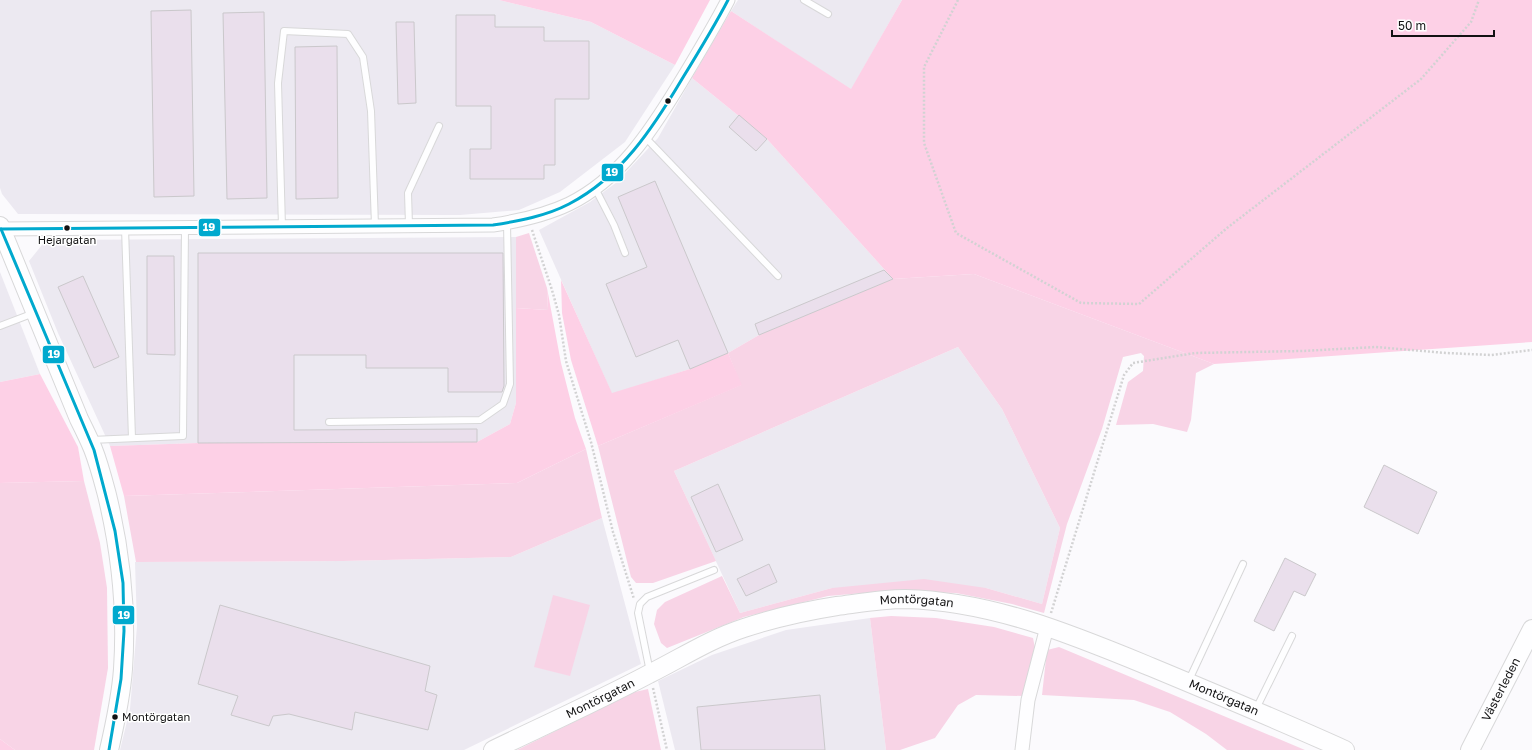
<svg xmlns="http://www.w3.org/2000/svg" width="1532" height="750" font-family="'Golos Text',sans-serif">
<rect width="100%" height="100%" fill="#fbfafd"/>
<g fill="#ece9f1">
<path d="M0 0H499L591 22 675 65 625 142 560 192 519 210 460 215 18 214 2 194 0 188Z"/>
<path d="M738 0H902L851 90 731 11Z"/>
<path d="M692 78 767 139 893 279 759 335 728 353 690 369 612 394 539 230 590 202 617 182 658 138Z"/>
<path d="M516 237V403L510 424 477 442 198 443 110 446 58 333 29 261 46 240Z"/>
<path d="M0 272 40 374 0 382Z"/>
<path d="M958 347 1002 409 1060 528 1042 604 986 588H832L740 613 674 471Z"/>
<path d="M602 518 641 664 464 750H120L130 709 137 626 135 562 343 561 511 557Z"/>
<path d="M870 618 886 750H675L658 681 712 655 786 630Z"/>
</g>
<g fill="#f8d4e6">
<path d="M529 233 547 288 548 310 516 308V237Z"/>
<path d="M974 274 1214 364 1196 373 1191 420 1187 432 1153 424 1116 425 1128 382 1143 371 1144 356 1141 353 1123 357 1102 429 1067 524 1044 613 1012 604 956 593 887 591 828 596 744 617 667 648 661 643 654 624 657 610 665 602 722 576 740 613 832 588 924 579 986 588 1042 604 1060 528 1002 409 958 347 674 471 716 561 653 583H636L631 577 598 446 741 385 728 353 759 335 893 279Z"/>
<path d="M586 449 602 518 511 557 343 561 136 562 124 496 517 483Z"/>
<path d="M84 481 100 543 107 588 108 668 94 750H15L0 739V483Z"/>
<path d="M553 595 590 605 570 676 534 667Z"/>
<path d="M891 616 936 618 994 627 1033 638 1035 648 1023 696 976 695 958 705 935 738 900 750H886L870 618Z"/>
<path d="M1059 647 1305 750H1227L1206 734 1170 712 1134 700 1042 695 1047 650Z"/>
<path d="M648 689 661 750H517L635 692Z"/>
</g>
<g fill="#fdd0e6">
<path d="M459 0H710L675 65 591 22 499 0Z"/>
<path d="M902 0H1532V342L1214 364 974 274 893 279 767 139 692 78 731 11 851 89Z"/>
<path d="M561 280 612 393 690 369 728 353 742 385 598 446 571 360 562 313Z"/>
<path d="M547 288 561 363 575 418 586 449 517 483 124 496 110 446 198 443 477 442 510 424 516 403V308L548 310Z"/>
<path d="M40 374 78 447 84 481 0 483V382Z"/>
<path d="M0 739 15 750H0Z"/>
</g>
<g fill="#eadfec" stroke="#cac8cb">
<path d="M191 10 194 196 154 197 151 11Z"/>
<path d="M264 12 267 198 227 199 223 13Z"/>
<path d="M456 15H495V27H544V41H589V99H555V165H544V179H470V149H491V106H456Z"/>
<path d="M396 22H414L416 103 398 104Z"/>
<path d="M337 46 338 198 296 199 295 47Z"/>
<path d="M739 115 767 139 756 151 729 127Z"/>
<path d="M655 181 728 353 690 369 678 340 636 357 606 284 647 267 618 197Z"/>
<path d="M198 253H503L504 386 502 392H448V368H366V355H294V430L477 429V442L198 443Z"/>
<path d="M147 256H174L175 355 147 354Z"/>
<path d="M884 270 893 279 759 335 755 324Z"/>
<path d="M83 276 119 357 94 368 58 287Z"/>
<path d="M1384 465 1437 492 1418 534 1364 507Z"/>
<path d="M718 484 743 540 716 552 691 497Z"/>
<path d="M1285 558 1316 574 1305 596 1294 591 1274 631 1254 621Z"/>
<path d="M769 564 777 582 746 596 737 579Z"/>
<path d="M220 605 430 666 425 691 437 695 428 730 355 712 352 730 289 714 273 716 269 726 231 715 238 696 198 684Z"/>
<path d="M820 695 825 750H701L697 707Z"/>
</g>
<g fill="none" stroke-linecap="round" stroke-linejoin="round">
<g stroke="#d8d8d9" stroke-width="8">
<g id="lane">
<path d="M804 0 828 14"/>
<path d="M645 137 778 276"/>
<path d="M595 188 614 225 625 253"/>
<path d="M409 225 408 193 439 126"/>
<path d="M282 227 278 83 284 31 348 34 363 57 371 111 375 226"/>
<path d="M125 228 132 438"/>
<path d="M0 326 34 313"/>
<path d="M329 422 480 420 503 404 510 384 507 223"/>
<path d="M91 440 183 436 185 228"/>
<path d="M650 672 638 613 640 604 647 597 714 570"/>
<path d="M1189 680 1243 564"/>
<path d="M1256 709 1292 636"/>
</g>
</g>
<g stroke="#d8d8d9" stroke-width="15">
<g id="street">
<path d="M0 229 493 225C519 221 546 215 569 204 620 179 651 131 679 85 696 57 713 29 728 0"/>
<path d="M1022 750 1028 700 1047 627"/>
</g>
</g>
<g stroke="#d8d8d9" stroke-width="20">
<g id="secondary">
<path d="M0 226 79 419C84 429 89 439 93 449 99 464 103 480 107 495 121 553 127 610 123 669 121 697 115 724 109 750"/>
<path id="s1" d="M493 750C545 725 598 701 649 674 681 658 710 639 744 628 774 618 805 611 837 606 860 603 883 599 905 599 992 601 1073 635 1151 667 1216 694 1281 721 1345 750"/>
<path id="s2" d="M1470 750 1532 629"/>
</g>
</g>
<g stroke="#d2d2d3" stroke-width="2.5" stroke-dasharray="2 2" stroke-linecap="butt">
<path d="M958 0 924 67V143L956 233 1081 303 1139 304 1227 228 1421 79 1471 22 1479 0"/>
<path d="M532 230 552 290 559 315 566 361 591 442 613 532 634 599"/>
<path d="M1051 613 1124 375 1133 363 1195 353 1302 351 1376 347 1446 353 1491 355 1532 350"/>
<path d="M653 688 667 750"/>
</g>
<use href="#lane" stroke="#fefeff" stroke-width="6"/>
<use href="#street" stroke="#fefeff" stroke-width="13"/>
<use href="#secondary" stroke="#fefeff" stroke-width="18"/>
<g stroke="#fff" stroke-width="6">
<g id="bus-1">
<path d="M1 229 493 225C519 221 546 216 569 204 621 177 653 128 682 79 698 53 714 27 728 0"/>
<path d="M1 229 94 450 115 531 123 583 124 631 121 679 109 750"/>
</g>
</g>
<use href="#bus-1" stroke="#00a9ce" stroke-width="3"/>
</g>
<g fill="#121213" stroke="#fff" stroke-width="1.5">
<circle cx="668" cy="101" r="3.5"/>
<circle cx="67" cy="228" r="3.5"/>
<circle cx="115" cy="717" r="3.5"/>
</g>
<g text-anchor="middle" stroke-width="3" stroke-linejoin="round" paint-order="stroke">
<g font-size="11" fill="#121213" stroke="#fff">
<text x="67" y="244">Hejargatan</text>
<text x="122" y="721" text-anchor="start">Montörgatan</text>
</g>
<g font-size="12" fill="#121213" stroke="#fff">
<text dy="4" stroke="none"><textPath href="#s1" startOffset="455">Montörgatan</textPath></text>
<text dy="4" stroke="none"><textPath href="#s2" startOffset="68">Västerleden</textPath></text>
<text dy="4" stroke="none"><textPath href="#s1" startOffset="779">Montörgatan</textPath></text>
<text dy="4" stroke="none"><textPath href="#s1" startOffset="119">Montörgatan</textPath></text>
</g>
</g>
<g stroke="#fff" stroke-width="1.5">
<rect x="601" y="163" width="23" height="19" rx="4" fill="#00a9ce"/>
<rect x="198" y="218" width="23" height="19" rx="4" fill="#00a9ce"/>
<rect x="42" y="345" width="23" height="19" rx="4" fill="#00a9ce"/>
<rect x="112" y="605" width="23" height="20" rx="4" fill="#00a9ce"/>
</g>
<g font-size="11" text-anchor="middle" font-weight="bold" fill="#fff">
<text x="612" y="176">19</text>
<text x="209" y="231">19</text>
<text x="54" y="358">19</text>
<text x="124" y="619">19</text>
</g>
<path d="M1392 30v6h102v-6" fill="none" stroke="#121213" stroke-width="2"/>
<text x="1398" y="30" font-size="12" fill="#121213" stroke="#ffffff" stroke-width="3" paint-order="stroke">50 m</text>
</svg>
